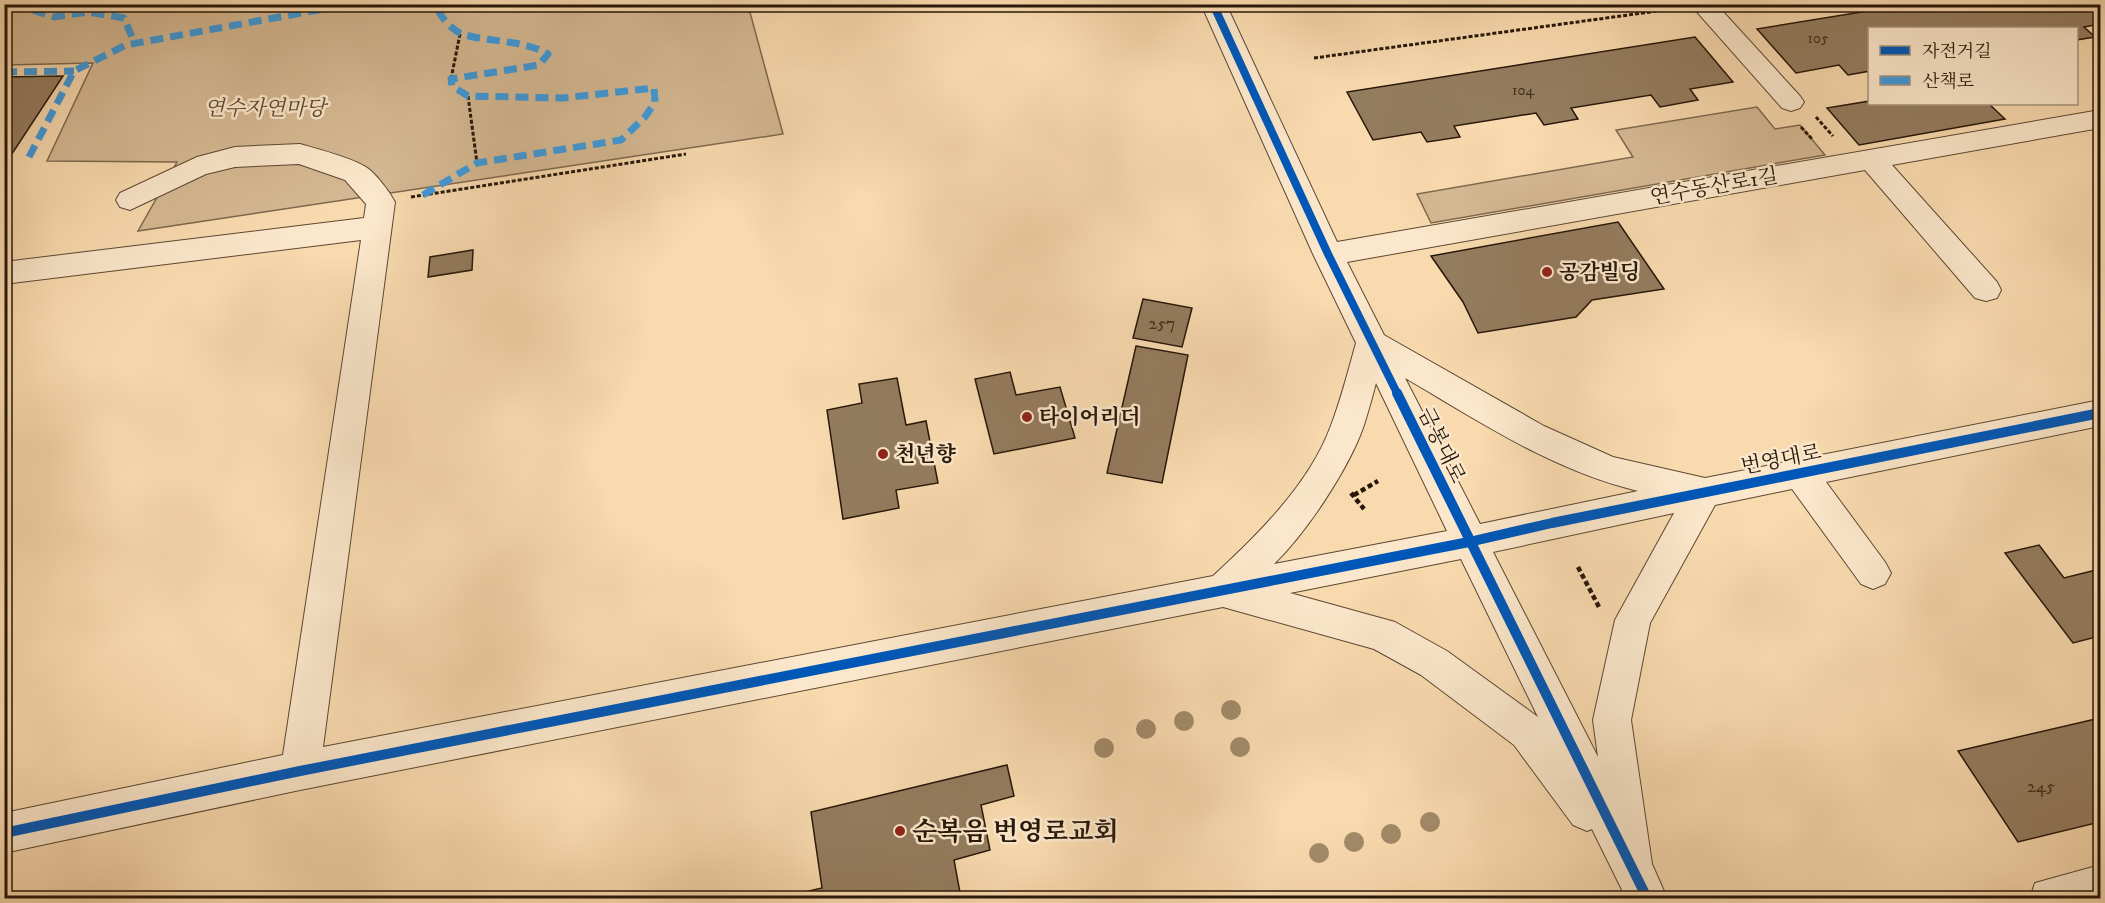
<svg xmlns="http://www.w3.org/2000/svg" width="2105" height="903" font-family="'IM FELL DW Pica','Noto Serif KR',serif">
<rect width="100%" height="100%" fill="#f9daaf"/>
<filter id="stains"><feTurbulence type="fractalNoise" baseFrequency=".00333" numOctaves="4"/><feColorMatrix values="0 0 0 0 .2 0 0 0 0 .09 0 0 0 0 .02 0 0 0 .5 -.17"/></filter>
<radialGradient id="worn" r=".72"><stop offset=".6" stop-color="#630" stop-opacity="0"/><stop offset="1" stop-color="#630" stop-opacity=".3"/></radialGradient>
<g fill="#d5b993" stroke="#7e684e" stroke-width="1.5">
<path d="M4 5H748L783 134 138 231 177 162 47 161 93 63 5 65Z"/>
<path d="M1757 107 1775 129 1800 125 1825 155 1431 223 1417 194 1633 157 1616 130Z"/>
</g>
<g fill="#947c5f" stroke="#271709" stroke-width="1.5">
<path d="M1911 4H2100V24L2084 27 2095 37 2076 40V28H1870V71L1848 75 1839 65 1796 73 1757 29Z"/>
<path d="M1695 37 1733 82 1690 89 1698 100 1660 107 1651 95 1571 108 1578 119 1544 125 1536 113 1454 126 1460 137 1427 142 1421 132 1373 140 1347 92Z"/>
<path d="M63 76 4 166V77Z"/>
<path d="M1870 101V104H1989L2005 119 1859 145 1827 108Z"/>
<path d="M1618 222 1664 289 1592 300 1576 317 1478 333 1463 302 1431 256Z"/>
<path d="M473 250 472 270 428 277 430 257Z"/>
<path d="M1143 299 1192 308 1182 347 1133 338Z"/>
<path d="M1136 346 1188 355 1162 483 1107 473Z"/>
<path d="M1010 372 1016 395 1060 387 1075 438 994 454 975 379Z"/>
<path d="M897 378 906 425 926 421 938 483 896 490 899 508 843 519 827 410 862 403 859 384Z"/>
<path d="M2039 545 2064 578 2100 569V636L2073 643 2005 553Z"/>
<path d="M2100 718V822L2018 842 1958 751Z"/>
<path d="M1007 765 1014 796 981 805 990 850 954 860 961 898H778L822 888 811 812Z"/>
</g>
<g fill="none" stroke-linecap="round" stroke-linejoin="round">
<g stroke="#5c4832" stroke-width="2">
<g id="minor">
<path d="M1201 4H1226L1337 242 2100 110V128L1892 165 1997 282 2001 290 1997 298 1986 301 1975 298 1865 170 1347 262 1384 335 1544 426 1613 457 1705 478 2100 400V426L1826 482 1885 562 1891 573 1885 584 1873 589 1861 584 1792 489 1715 505 1650 623 1631 720 1652 864 1667 898H1626L1592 829 1587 831 1573 825 1514 745 1421 675 1374 649 1223 607 300 790 4 853V813L283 755 361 240 4 284V262L364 218 366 204 345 180 299 164 235 167 206 174 130 210 120 207 116 200 120 193 197 157 235 147 300 144C317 149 349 157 364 166 375 172 389 191 395 202L323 747 1213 576C1257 536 1309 484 1330 428 1341 400 1348 371 1356 343L1313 254ZM1405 378C1479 421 1553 471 1638 491L1480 524ZM1376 383 1447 531 1274 564C1306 533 1348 470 1363 428 1368 413 1372 398 1376 383ZM1674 513 1615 620 1593 720 1598 757 1493 552ZM1461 559 1538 717 1447 651 1395 622 1290 593Z"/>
<path d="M1690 4H1716L1800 96 1804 102 1800 108 1791 111 1782 108Z"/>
<path d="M2100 865V898H2030L2035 883Z"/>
</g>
</g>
<g stroke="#271709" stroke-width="3" stroke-dasharray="4 2" stroke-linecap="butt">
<path d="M1314 58 1672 9"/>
<path d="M451 79 460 34"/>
<path d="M468 96 477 163"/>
<path d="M1816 117 1833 136"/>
<path d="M1801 127 1812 139"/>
<path d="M411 197 686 154"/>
</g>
<g stroke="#271709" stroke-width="4.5" stroke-dasharray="5 3" stroke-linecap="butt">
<path d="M1351 493 1364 509"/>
<path d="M1354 495 1378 481"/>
<path d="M1578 567 1599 607"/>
</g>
<use href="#minor" fill="#fbe7cb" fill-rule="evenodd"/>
<g stroke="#3d9add" stroke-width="7" stroke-dasharray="13 7" stroke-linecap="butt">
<path d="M14 4 54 17 88 12 124 18 135 44"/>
<path d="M4 72 74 71"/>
<path d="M29 157 74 71 126 45 351 4"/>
<path d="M423 195 477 163 621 140 645 117 655 102 654 88 563 98 468 96 452 86 451 79 539 65 548 54C521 39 491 43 462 34 453 31 437 14 436 4"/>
</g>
<g stroke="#fbe7cb" stroke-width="10">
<path id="cycleway-far1" d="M1213 4 1328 254 1398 395"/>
</g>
<g stroke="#fbe7cb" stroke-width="14">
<g id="cycleway">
<path d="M1397 393 1647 898"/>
<path d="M4 833 300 771 1469 542 1552 523 2100 413"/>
</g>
</g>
<use href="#cycleway-far1" stroke="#0057b8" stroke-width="8"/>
<use href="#cycleway" stroke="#0057b8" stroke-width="10"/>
</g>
<g fill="#a28a6a">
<circle cx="1231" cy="710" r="10"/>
<circle cx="1184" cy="721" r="10"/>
<circle cx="1146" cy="729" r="10"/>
<circle cx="1240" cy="747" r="10"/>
<circle cx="1104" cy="748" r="10"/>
<circle cx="1430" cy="822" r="10"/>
<circle cx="1391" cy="834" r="10"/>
<circle cx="1354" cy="842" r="10"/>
<circle cx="1319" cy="853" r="10"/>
</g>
<g fill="#8f2418" stroke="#fbe7cb" stroke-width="2">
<circle cx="1547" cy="272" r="6"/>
<circle cx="1027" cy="417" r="6"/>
<circle cx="883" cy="454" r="6"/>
<circle cx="900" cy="831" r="6"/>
</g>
<g text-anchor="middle" stroke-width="5" stroke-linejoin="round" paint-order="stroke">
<g font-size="15" fill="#42301e">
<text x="1818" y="43">105</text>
<text x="1523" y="95">104</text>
</g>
<g font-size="18" fill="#42301e">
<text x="1162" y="329">257</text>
<text x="2041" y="792">245</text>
</g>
<g font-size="21" font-style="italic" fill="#5b4832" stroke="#fbe7cb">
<text x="265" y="115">연수자연마당</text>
</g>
<g font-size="21" fill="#271709" stroke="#fbe7cb">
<text transform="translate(1714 186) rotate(-10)" y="7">연수동산로1길</text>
<text transform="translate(1442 445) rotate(64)" y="7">금봉대로</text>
<text transform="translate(1781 459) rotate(-11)" y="7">번영대로</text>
</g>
<g font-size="21" font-weight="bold" fill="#271709" stroke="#fbe7cb" text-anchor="start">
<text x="1559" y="279">공감빌딩</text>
<text x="1039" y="424">타이어리더</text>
<text x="895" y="461">천년향</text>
</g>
<g font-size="26" font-weight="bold" fill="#271709" stroke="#fbe7cb" text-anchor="start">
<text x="912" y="840">순복음 번영로교회</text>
</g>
</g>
<rect width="2105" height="903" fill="none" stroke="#f9daaf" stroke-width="24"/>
<rect x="6" y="6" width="2093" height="891" fill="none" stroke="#271709" stroke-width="3"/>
<rect x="12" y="12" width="2081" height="879" fill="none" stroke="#271709" stroke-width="1.5"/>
<rect x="1868" y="27" width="210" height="78" fill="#fbe7cb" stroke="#a6947d" stroke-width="1.5"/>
<rect x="1880" y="46" width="30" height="9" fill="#0057b8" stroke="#a6947d" stroke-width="1.5"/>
<text x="1922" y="57" font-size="18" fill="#271709">자전거길</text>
<rect x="1880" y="76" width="30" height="9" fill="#3d9add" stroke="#a6947d" stroke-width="1.5"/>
<text x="1922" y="87" font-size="18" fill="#271709">산책로</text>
<rect width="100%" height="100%" filter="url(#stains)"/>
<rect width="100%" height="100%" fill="url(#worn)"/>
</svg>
